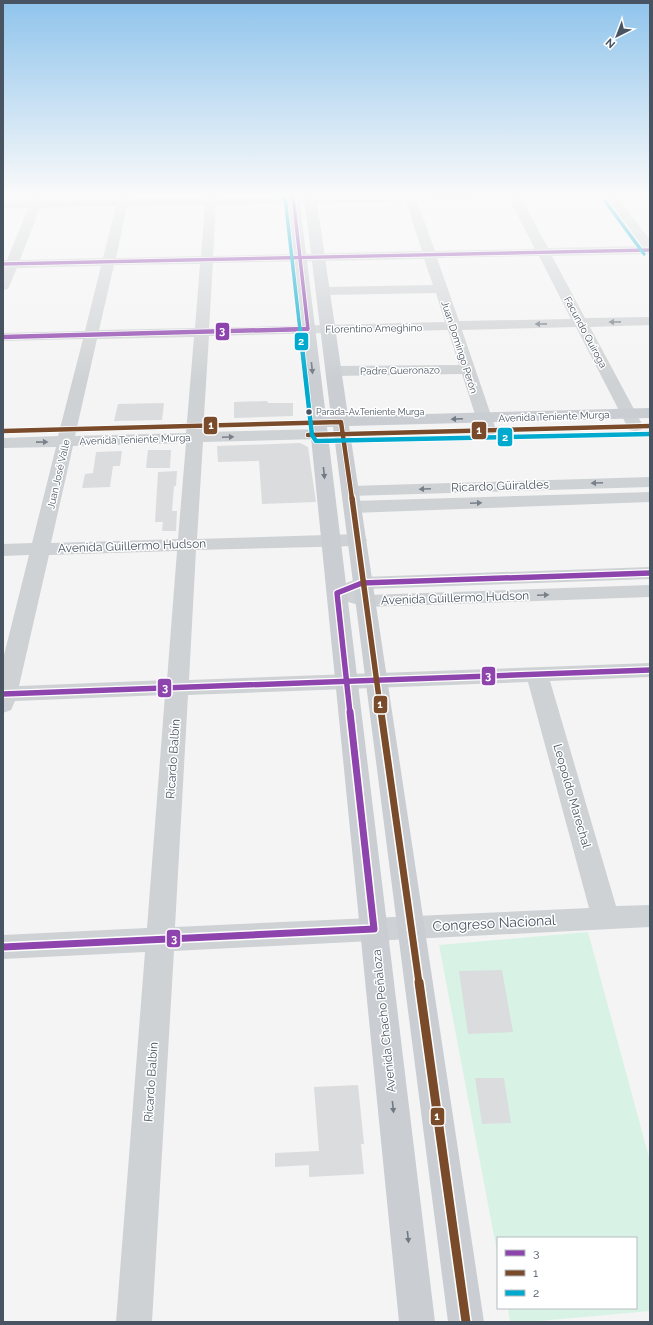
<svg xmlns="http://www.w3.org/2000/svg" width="653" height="1325" font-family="Raleway,sans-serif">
<rect width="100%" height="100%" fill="#f4f4f4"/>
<path fill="#d8f3e5" d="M588 932 650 1161V1311L529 1322H510L508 1308H636V1238H498V1257L439 945Z"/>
<g fill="#dbdcde">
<path d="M267 401 268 403H293V416L234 418V402Z"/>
<path d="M164 403 162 420 114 421 118 404Z"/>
<path d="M300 443 308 447 316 502 262 504 259 461 218 462 217 446Z"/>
<path d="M148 450H171L170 468H146Z"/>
<path d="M122 451 120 466H113L110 487 82 488 85 474 93 473 96 452Z"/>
<path d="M177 471 176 486H174L172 511H177L176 531H162L163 522H155L158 472Z"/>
<path d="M502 970 513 1032 468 1034 459 971Z"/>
<path d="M475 1078H504L511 1123 482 1124Z"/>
<path d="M358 1085 364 1144H361L364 1174 309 1177V1165L275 1167V1153L319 1151 314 1087Z"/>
</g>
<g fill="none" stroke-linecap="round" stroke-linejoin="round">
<g fill="#cfd2d4" fill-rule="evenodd">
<path d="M33 196H45L43 201 117 199 118 196H130L129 199 205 198V196H217V198L501 196 495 199 417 201 435 251 535 249 508 196H520L548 248 642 246 605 196H617L650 240V254L552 256 585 318 650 317V325L590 327 643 426 641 430 635 431 629 430 627 426 576 327 462 330 496 430 494 434 488 435 482 434 480 430 462 374 334 376 329 374 326 371 329 368 334 366 459 365 448 330 209 336 203 432 320 429 326 430 328 434 326 438 320 439 203 442 197 539 357 534 364 536 367 540 364 544 357 546 196 550 189 680 650 663V677L550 681 616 906 650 905V927L174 951 152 1322H116L145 952 3 959V935L147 928 165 695 15 701 11 710 3 713V659L29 555 3 556V544L32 543 56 447 3 448V438L58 436 83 339 3 341V333L85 331 101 266 17 268 8 289 3 290V260H7L28 208H3V202L31 201ZM406 201 422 251 213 256 216 205ZM205 205 201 256 116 258 127 206ZM116 206 103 258 20 260 40 208ZM539 256 571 319 459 321 437 258ZM424 259 433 285 323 287 318 288 316 291 318 294 323 295 436 293 445 322 209 328 213 263ZM200 264 195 328 99 330 114 265ZM194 337 186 433 75 436 97 339ZM186 443 178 539 51 543 73 446ZM177 551 167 680 19 686 49 555ZM528 682 589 908 175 927 188 695Z"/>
<path d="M650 477V487L350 496 344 495 341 491 344 487 350 486Z"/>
<path d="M650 492V502L353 513 346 511 344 507 346 503 353 501Z"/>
<path d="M650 567V579L365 589 358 592 367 595 650 585V597L366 607 330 597 327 593 330 589 362 577Z"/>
</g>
<path fill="#caced2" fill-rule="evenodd" d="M287 196H299L326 417H331L304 196H316L348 416 650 408V418L349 426 484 1322H448L333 427H327L435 1322H399Z"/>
<g stroke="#fff" stroke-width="5">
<g id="bus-1-far3">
<path d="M3 264 650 250"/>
<path d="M269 330 308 329 293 196"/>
</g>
</g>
<g stroke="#fff" stroke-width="6">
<path id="bus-1-far2" d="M3 337 307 329"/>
</g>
<g stroke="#fff" stroke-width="8">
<g id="bus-1-far1">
<path d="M3 694 650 670"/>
<path d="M350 713 337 593 362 583 650 573"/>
</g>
</g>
<g stroke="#fff" stroke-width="10">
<path id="bus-1" d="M3 947 374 929 350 712"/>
</g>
<g stroke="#fff" stroke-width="6">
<g id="bus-2-far3">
<path d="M3 431 341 422 352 499"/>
<path d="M308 435 650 426"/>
</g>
</g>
<g stroke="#fff" stroke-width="8">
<path id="bus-2-far2" d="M352 498 381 713"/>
</g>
<g stroke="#fff" stroke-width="10">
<path id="bus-2-far1" d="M381 712 419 983"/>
</g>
<g stroke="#fff" stroke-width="12">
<path id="bus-2" d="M419 982 466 1322"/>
</g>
<g stroke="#fff" stroke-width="5">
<g id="bus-3-far1">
<path d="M285 197 300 330"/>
<path d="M605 201 644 254"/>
</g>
</g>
<g stroke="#fff" stroke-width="6">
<path id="bus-3" d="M300 329 312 435 316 441 650 434"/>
</g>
<use href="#bus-1-far3" stroke="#8e44ad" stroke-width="3.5"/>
<use href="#bus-1-far2" stroke="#8e44ad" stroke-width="4.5"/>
<use href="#bus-1-far1" stroke="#8e44ad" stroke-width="5.5"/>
<use href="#bus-1" stroke="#8e44ad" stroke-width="7"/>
<use href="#bus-2-far3" stroke="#7a4b2a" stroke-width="4.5"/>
<use href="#bus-2-far2" stroke="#7a4b2a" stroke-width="5.5"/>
<use href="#bus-2-far1" stroke="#7a4b2a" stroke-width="7"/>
<use href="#bus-2" stroke="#7a4b2a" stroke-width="9"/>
<use href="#bus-3-far1" stroke="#00a9ce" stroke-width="3.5"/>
<use href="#bus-3" stroke="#00a9ce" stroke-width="4.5"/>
</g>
<defs><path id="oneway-solid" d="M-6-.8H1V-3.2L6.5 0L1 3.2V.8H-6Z"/></defs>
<g fill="#78808a">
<use href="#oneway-solid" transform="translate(615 322) rotate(179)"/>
<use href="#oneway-solid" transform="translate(541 324) rotate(179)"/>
<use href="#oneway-solid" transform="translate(228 437) rotate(-2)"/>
<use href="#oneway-solid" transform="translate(42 442) rotate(-1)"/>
<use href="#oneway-solid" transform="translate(597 483) rotate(178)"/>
<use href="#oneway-solid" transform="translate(425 489) rotate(178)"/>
<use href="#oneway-solid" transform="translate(476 503) rotate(-2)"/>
<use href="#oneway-solid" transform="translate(543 595) rotate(-2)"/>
</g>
<g fill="#707984">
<use href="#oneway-solid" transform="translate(312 368) rotate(84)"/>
<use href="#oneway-solid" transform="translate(457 419) rotate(178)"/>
<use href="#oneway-solid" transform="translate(324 473) rotate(84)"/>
<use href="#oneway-solid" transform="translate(393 1107) rotate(84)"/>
<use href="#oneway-solid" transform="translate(408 1237) rotate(84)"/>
</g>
<linearGradient id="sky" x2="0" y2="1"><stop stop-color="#8fc4ec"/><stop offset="0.51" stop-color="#fafafa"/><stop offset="1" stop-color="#fafafa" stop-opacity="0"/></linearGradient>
<rect width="653" height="382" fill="url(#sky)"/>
<circle fill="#495462" stroke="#fff" stroke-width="1.5" cx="309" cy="412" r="3.5"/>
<g text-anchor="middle" stroke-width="3" stroke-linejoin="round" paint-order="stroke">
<g font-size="9" fill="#495462" stroke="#fff" text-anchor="start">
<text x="316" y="415">Parada-Av.Teniente Murga</text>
</g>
<g font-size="10" fill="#495462" stroke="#fff">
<text transform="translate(374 328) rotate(-1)" y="4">Florentino Ameghino</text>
<text transform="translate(586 332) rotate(62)" y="4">Facundo Quiroga</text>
<text transform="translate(460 347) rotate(72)" y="4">Juan Domingo Perón</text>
<text transform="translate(400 370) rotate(-1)" y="4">Padre Gueronazo</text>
<text transform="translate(554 416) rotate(-2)" y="4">Avenida Teniente Murga</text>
<text transform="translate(135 439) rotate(-2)" y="4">Avenida Teniente Murga</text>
<text transform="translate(58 474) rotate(-77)" y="4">Juan José Valle</text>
</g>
<g font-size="12" fill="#495462" stroke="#fff">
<text transform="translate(500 486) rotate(-2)" y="4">Ricardo Güiraldes</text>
<text transform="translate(132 546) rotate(-2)" y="4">Avenida Guillermo Hudson</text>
<text transform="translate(455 598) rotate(-2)" y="4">Avenida Guillermo Hudson</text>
<text transform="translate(173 759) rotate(-86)" y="4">Ricardo Balbín</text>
<text transform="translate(572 796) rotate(74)" y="4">Leopoldo Marechal</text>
<text transform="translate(384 1021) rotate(-96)" y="4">Avenida Chacho Peñaloza</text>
<text transform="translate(151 1082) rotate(-86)" y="4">Ricardo Balbín</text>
</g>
<g font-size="14" fill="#495462" stroke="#fff">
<text transform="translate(494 923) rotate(-3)" y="5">Congreso Nacional</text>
</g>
</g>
<g stroke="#fff" stroke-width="1.5">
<rect x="215" y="322" width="15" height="19" rx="4" fill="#8e44ad"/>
<rect x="294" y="332" width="15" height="19" rx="4" fill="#00a9ce"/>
<rect x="203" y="416" width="15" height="19" rx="4" fill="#7a4b2a"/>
<rect x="471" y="421" width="16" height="19" rx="4" fill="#7a4b2a"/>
<rect x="497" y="427" width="16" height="20" rx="4" fill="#00a9ce"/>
<rect x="481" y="666" width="15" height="20" rx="4" fill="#8e44ad"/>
<rect x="157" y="678" width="15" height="20" rx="4" fill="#8e44ad"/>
<rect x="373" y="695" width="15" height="19" rx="4" fill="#7a4b2a"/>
<rect x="166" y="929" width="15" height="19" rx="4" fill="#8e44ad"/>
<rect x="430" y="1107" width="15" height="19" rx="4" fill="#7a4b2a"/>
</g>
<g font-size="11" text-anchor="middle" font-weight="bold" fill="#fff">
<text x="222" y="335">3</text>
<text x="301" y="345">2</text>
<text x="211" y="429">1</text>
<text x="479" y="434">1</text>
<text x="505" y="441">2</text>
<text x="488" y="680">3</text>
<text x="165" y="692">3</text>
<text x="380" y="708">1</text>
<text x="174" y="943">3</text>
<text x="437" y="1120">1</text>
</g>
<rect width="653" height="1325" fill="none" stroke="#495462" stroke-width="8"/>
<rect x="497" y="1237" width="140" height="72" fill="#ffffff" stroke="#b6bbc0"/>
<rect x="505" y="1250" width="20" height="6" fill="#8e44ad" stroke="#b6bbc0"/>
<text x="533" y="1257" font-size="12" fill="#495462">3</text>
<rect x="505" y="1270" width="20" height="6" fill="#7a4b2a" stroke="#b6bbc0"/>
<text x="533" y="1277" font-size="12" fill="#495462">1</text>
<rect x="505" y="1290" width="20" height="6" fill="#00a9ce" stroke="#b6bbc0"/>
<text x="533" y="1297" font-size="12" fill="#495462">2</text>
<g transform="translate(617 36) rotate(222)" stroke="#ffffff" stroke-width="3" paint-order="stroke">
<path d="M0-3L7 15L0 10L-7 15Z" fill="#495462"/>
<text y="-6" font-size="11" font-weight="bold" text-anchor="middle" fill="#495462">N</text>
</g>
</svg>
